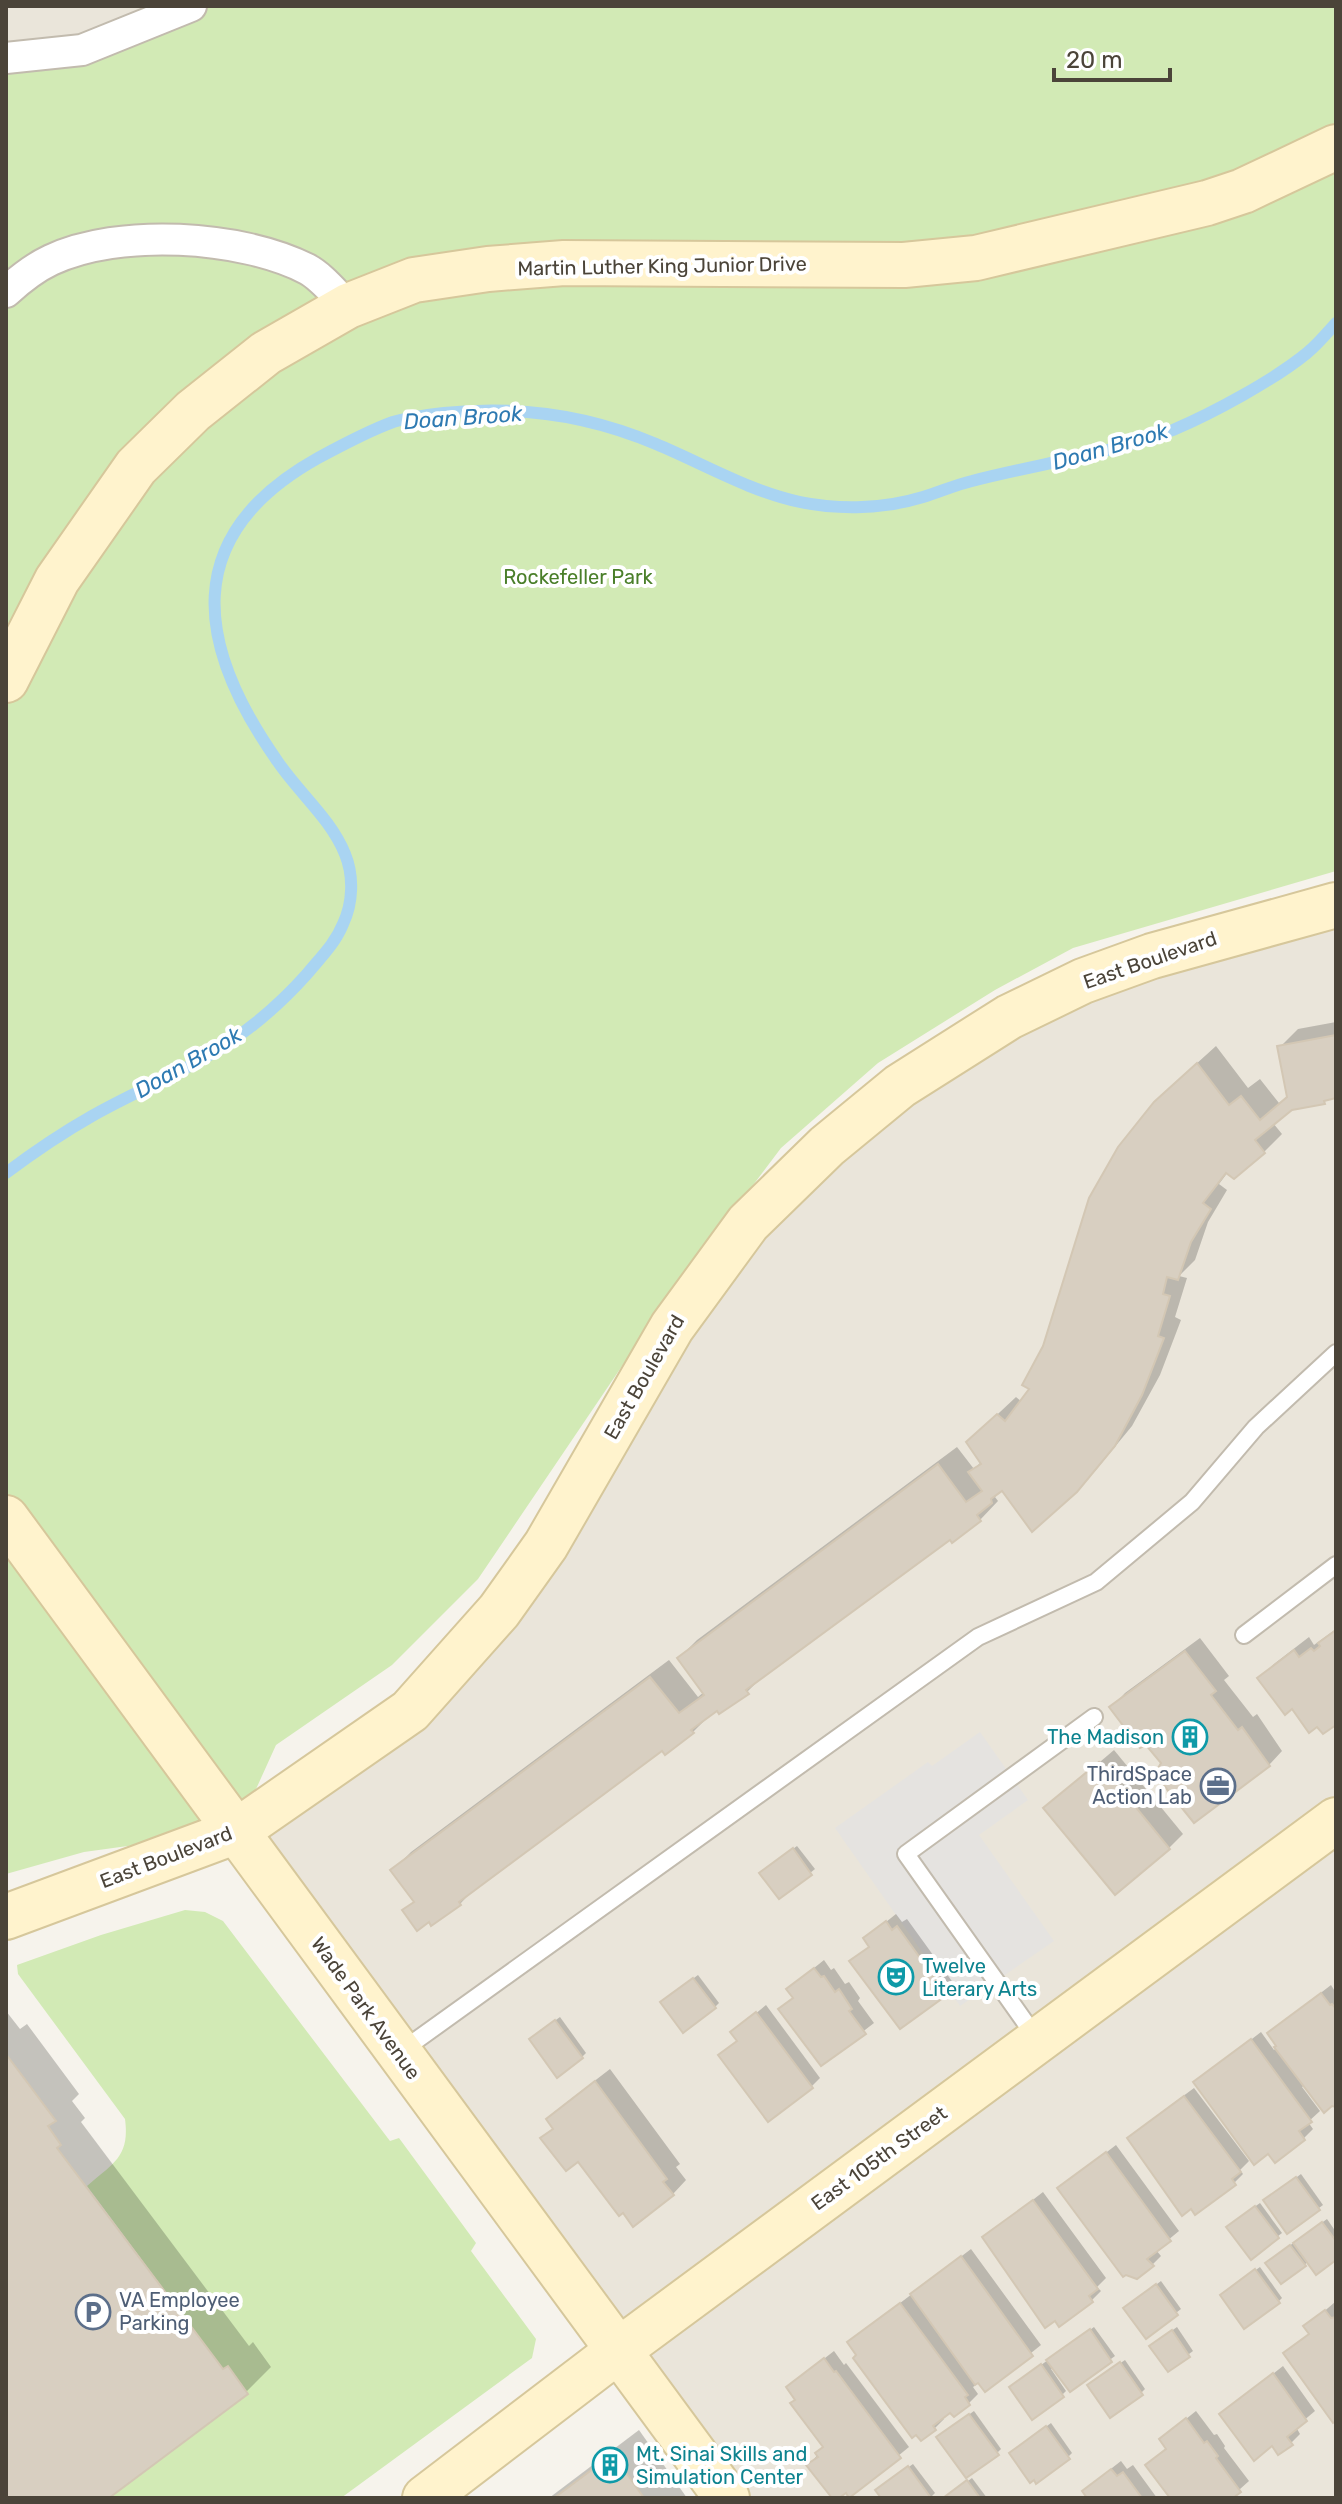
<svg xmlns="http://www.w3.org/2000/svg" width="1342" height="2504" font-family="Rubik,sans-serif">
<rect width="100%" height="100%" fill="#f6f3ec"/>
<g fill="#eae5da">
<path d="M6 6H191L6 58Z"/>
<path d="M1336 905V2498H727L237 1831 410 1711 712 1269 1009 1017Z"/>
</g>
<g fill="#d2eab5">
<path d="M191 6H1336V871L1073 948 995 990 878 1063 781 1148 666 1301 478 1579 392 1665 276 1745 237 1831 84 1852 6 1874V58Z"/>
<path d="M185 1910 205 1912 223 1921 390 2141 399 2138 476 2243 471 2251 536 2339 532 2358 341 2498H108L227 2366 223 2369 87 2186C113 2163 130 2157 125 2119L18 1974 17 1965 101 1935Z"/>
</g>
<path fill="#e5e3e0" d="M980 1732 1028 1800 979 1835 1054 1941 960 2006 835 1828 928 1762 932 1766Z"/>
<g fill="#0003">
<path d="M1336 1022V1096L1328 1098 1324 1102 1291 1109 1273 1123 1282 1134 1264 1152 1228 1172 1219 1184 1227 1190 1208 1222 1195 1260 1179 1276 1187 1278 1175 1317 1181 1320 1160 1375 1132 1426 1095 1471 1076 1491 1003 1490 995 1497 998 1501 980 1520 950 1537 765 1674 747 1692 717 1708 693 1732 663 1748 476 1887 460 1904 405 1910 415 1900 393 1870 411 1852 669 1660 698 1697 704 1692 679 1658 697 1640 957 1447 974 1469 982 1461 968 1442 1016 1397 1022 1402 1032 1389 1174 1084 1216 1046 1248 1088 1260 1079 1279 1103 1289 1095 1280 1047 1298 1029Z"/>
<path d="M1336 1629V1724L1293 1707 1260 1678 1274 1664 1309 1637 1314 1645Z"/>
<path d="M1200 1638 1229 1676 1224 1680 1253 1717 1257 1714 1282 1751 1269 1765 1164 1763 1112 1707 1125 1693Z"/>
<path d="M1114 1750 1183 1834 1169 1848 1046 1808Z"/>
<path d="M797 1846 815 1869 810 1873 766 1869Z"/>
<path d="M896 1914 902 1922 907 1919 954 1984 945 1993 852 1962 871 1945 866 1938Z"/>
<path d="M824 1960 831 1970 834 1968 845 1984 849 1982 860 1998 858 2001 874 2023 821 2064 781 2009 794 1997 788 1989Z"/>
<path d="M698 1975 719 2003 715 2007 667 1998Z"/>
<path d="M1331 1985 1336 1993V2105L1305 2085 1302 2087 1320 2111 1308 2122 1313 2129 1304 2138 1196 2082 1261 2032 1274 2050 1279 2045V2025Z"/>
<path d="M766 2005 820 2078 811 2087 739 2040 733 2032Z"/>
<path d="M6 2011 20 2029 27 2024 79 2094 72 2101 85 2118 81 2122 249 2346 253 2342 271 2367 246 2392 105 2498H6Z"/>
<path d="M560 2017 586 2053 582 2057 535 2035Z"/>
<path d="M610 2069 680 2164 676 2167 686 2180 673 2194 543 2139 555 2127 548 2119 562 2106Z"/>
<path d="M1194 2088 1249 2161 1240 2170 1243 2174 1234 2183 1191 2206 1139 2129Z"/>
<path d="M1116 2145 1179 2231 1156 2250 1161 2256 1152 2265 1060 2188Z"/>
<path d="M1301 2174 1323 2205 1288 2231 1270 2197Z"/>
<path d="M1043 2192 1106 2278 1097 2287 1101 2291 1091 2301 985 2237Z"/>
<path d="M1260 2203 1282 2233 1251 2257 1232 2223Z"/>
<path d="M1327 2219 1336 2232V2258L1309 2261 1304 2265 1271 2259Z"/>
<path d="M971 2249 1041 2345 985 2390 978 2380 974 2383 976 2385 973 2387 978 2394 969 2403 951 2410 942 2417 944 2419 935 2428 859 2355 849 2342Z"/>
<path d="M1260 2267 1282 2298 1278 2302 1226 2291Z"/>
<path d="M1161 2281 1181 2309 1146 2336 1129 2305Z"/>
<path d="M1335 2302 1336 2303V2418L1285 2353 1310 2333 1306 2327Z"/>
<path d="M1094 2327 1115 2356 1070 2389 1054 2367 1051 2369 1066 2391 1062 2395 1016 2383Z"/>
<path d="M1177 2327 1193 2351 1169 2369 1156 2342Z"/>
<path d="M834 2351 844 2365 846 2363 909 2447 850 2495 846 2490 836 2498 809 2465 825 2446 788 2387Z"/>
<path d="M1125 2360 1145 2389 1141 2393 1093 2382Z"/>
<path d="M1283 2366 1315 2411 1296 2427 1300 2434 1291 2443 1273 2444 1222 2414Z"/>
<path d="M974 2411 1001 2449 997 2453 943 2433Z"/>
<path d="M1196 2411 1214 2435 1217 2434 1225 2446 1224 2448 1249 2481 1230 2498H1172L1147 2465 1167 2447 1161 2439Z"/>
<path d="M1051 2423 1072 2453 1068 2457 1015 2450Z"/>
<path d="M639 2430 687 2498H549Z"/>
<path d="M1121 2461 1127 2469 1133 2465 1157 2498H1088L1094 2482Z"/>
<path d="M913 2464 935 2493 930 2498H884L882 2486Z"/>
<path d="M972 2478 987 2498H945Z"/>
</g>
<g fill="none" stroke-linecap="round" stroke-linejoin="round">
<path stroke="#a9d4f2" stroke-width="12" d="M6 1173C34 1152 62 1133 92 1116 134 1092 180 1074 221 1048 252 1028 282 1002 307 974 320 958 335 944 343 924 353 903 354 876 345 854 331 819 299 793 278 762 196 646 178 536 318 458 342 445 368 431 393 422 410 417 427 415 444 413 518 405 588 415 656 444 704 464 749 491 800 502 840 510 884 509 923 497 940 492 955 485 972 481 1037 464 1111 454 1173 430 1213 413 1274 380 1307 353 1318 344 1327 333 1336 323"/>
</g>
<g fill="#d8cfc1" stroke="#d3c7b4" stroke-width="2">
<path d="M1336 1035V1098L1324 1101 1325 1104 1292 1110 1255 1140 1265 1153 1234 1179 1226 1173 1203 1203 1211 1209 1191 1242 1178 1280 1167 1277 1163 1294 1170 1296 1158 1336 1164 1338 1142 1395 1115 1446 1077 1492 1032 1532 1002 1491 991 1499 992 1503 977 1515 981 1521 952 1543 950 1540 746 1690 749 1694 719 1714 717 1711 691 1730 694 1733 665 1755 662 1751 459 1902 461 1905 431 1926 429 1922 417 1931 402 1910 414 1902 390 1870 650 1677 679 1713 704 1695 677 1658 938 1464 966 1502 982 1491 968 1472 981 1464 966 1442 997 1414 1005 1421 1029 1389 1022 1385 1043 1346 1089 1198 1118 1147 1154 1102 1197 1063 1229 1105 1241 1096 1260 1120 1287 1097 1277 1046Z"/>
<path d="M1336 1630V1725L1323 1734 1317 1727 1309 1733 1292 1709 1285 1715 1257 1678 1294 1650 1299 1657 1311 1648 1314 1651 1320 1646 1318 1643Z"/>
<path d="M1185 1651 1216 1691 1211 1695 1238 1730 1242 1727 1270 1766 1194 1823 1161 1782 1157 1770 1161 1763 1146 1745 1140 1748 1109 1707Z"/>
<path d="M1099 1762 1170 1849 1115 1895 1043 1808Z"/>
<path d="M793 1848 812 1875 779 1899 759 1873Z"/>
<path d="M886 1921 892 1930 897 1926 947 1995 900 2029 849 1961 869 1947 863 1938Z"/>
<path d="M814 1968 821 1977 824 1976 835 1992 839 1989 852 2009 849 2011 866 2034 821 2066 778 2009 793 1998 786 1989Z"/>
<path d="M693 1978 716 2008 683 2033 660 2002Z"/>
<path d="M1321 1993 1330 2005 1332 2004 1336 2009V2107L1332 2106 1324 2113 1274 2047 1276 2046 1267 2033Z"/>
<path d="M756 2012 813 2088 768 2122 718 2055 737 2041 730 2032Z"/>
<path d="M555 2020 583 2058 557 2078 529 2039Z"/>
<path d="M1251 2039 1312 2122 1299 2131 1305 2140 1275 2163 1268 2154 1254 2165 1193 2082Z"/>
<path d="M6 2054 56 2121 48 2126 61 2145 57 2148 223 2369 228 2366 248 2394 109 2498H6Z"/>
<path d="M595 2081 667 2179 663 2182 674 2195 633 2227 623 2213 619 2216 578 2162 566 2171 540 2138 553 2129 546 2119Z"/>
<path d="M1184 2096 1241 2172 1232 2179 1236 2185 1195 2215 1191 2209 1182 2216 1127 2138Z"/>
<path d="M1106 2152 1171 2241 1147 2259 1154 2266 1137 2279 1126 2275 1123 2277 1057 2188Z"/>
<path d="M1296 2177 1320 2210 1287 2234 1263 2200Z"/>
<path d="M1033 2200 1098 2289 1089 2296 1093 2302 1059 2327 1055 2321 1045 2328 982 2237Z"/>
<path d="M1255 2206 1279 2238 1251 2260 1226 2227Z"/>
<path d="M1322 2222 1336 2241V2260L1316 2275 1293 2243Z"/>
<path d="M1290 2245 1306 2266 1281 2284 1265 2263Z"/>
<path d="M961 2256 1033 2356 985 2392 978 2383 975 2385 910 2294Z"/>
<path d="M1255 2269 1280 2303 1244 2329 1220 2295Z"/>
<path d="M1156 2284 1178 2315 1146 2339 1123 2308Z"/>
<path d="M900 2303 968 2395 965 2397 970 2405 954 2417 950 2413 933 2426 936 2430 921 2441 916 2435 912 2438 853 2358 856 2355 847 2342Z"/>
<path d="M1325 2310 1331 2318 1336 2317V2421L1333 2423 1283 2353 1309 2334 1303 2326Z"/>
<path d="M1090 2329 1112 2362 1070 2392 1046 2360Z"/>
<path d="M1172 2330 1190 2357 1168 2372 1149 2346Z"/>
<path d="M824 2358 834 2372 836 2371 901 2458 849 2498 846 2493 839 2498H832L806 2465 818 2457 815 2453 823 2447 790 2403 795 2400 786 2387Z"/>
<path d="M1120 2362 1143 2395 1110 2418 1087 2385Z"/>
<path d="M1041 2364 1064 2397 1032 2420 1009 2387Z"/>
<path d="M1273 2373 1307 2421 1287 2437 1293 2445 1278 2455 1272 2446 1254 2461 1219 2414Z"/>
<path d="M969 2414 999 2455 966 2478 936 2437Z"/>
<path d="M1186 2418 1204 2443 1207 2441 1218 2456 1216 2458 1241 2492 1233 2498H1170L1145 2465 1166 2449 1159 2439Z"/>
<path d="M1046 2426 1070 2459 1036 2484 1034 2480 1030 2483 1009 2453Z"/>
<path d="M613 2454 644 2498H554Z"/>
<path d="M908 2466 931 2498H881L875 2490Z"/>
<path d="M1111 2469 1117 2476 1123 2472 1142 2498H1087L1082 2491Z"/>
<path d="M967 2480 980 2498H943Z"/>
</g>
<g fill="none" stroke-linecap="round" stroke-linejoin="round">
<g stroke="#c2bbae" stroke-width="20">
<g id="lane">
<path d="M1244 1635 1336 1565"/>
<path d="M1037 2039 906 1854 1094 1717"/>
<path d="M400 2052 978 1637 1096 1582 1192 1502 1256 1427 1336 1353"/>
</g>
</g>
<g stroke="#c2bbae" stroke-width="34">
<g id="street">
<path d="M6 58 82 50 191 6"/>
<path d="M6 292C19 280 34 268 51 260 119 228 240 235 307 269 322 277 335 294 348 306"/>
</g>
</g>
<g stroke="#d6c79b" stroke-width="48">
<g id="secondary">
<path d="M6 680 57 580 136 467 193 411 266 353 348 306 414 280 488 269 564 263 904 265 976 258 1207 203 1243 191 1336 147"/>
<path d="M6 1518 727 2498"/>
<path d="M6 1917 237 1831 410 1711 499 1611 546 1545 672 1327 748 1223 827 1146 900 1086 1009 1017 1083 981 1152 956 1336 905"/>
<path d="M425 2498 619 2350 1336 1820"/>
</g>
</g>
<use href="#lane" stroke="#fff" stroke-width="16"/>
<use href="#street" stroke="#fff" stroke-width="30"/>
<use href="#secondary" stroke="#fff3cd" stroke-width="44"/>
</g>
<defs>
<g id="building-ring" transform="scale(1.8)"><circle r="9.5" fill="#fff" stroke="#0f9aa8" stroke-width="1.5"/><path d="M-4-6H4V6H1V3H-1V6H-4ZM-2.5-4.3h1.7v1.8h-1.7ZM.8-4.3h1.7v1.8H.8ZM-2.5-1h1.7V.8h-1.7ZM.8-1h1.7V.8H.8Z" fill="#0f9aa8"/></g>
<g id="office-ring" transform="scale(1.8)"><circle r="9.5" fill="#fff" stroke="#5c6f8a" stroke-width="1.5"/><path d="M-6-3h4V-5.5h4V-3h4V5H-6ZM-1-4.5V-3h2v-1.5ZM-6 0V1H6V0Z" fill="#5c6f8a"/></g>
<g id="theatre-ring" transform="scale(1.8)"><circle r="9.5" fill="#fff" stroke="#0f9aa8" stroke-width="1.5"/><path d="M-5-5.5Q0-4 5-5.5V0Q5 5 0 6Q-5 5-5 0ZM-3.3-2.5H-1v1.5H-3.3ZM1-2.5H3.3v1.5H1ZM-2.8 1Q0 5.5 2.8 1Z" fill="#0f9aa8"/></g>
<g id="parking-ring" transform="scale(1.8)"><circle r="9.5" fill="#fff" stroke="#5c6f8a" stroke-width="1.5"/><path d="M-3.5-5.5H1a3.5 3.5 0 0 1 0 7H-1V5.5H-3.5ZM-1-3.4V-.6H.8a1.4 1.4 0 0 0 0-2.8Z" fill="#5c6f8a"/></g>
</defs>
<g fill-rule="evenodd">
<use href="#building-ring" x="1190" y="1737"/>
<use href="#office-ring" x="1218" y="1786"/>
<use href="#theatre-ring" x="896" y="1977"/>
<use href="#parking-ring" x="93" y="2312"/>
<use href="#building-ring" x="610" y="2465"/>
</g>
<g text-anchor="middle" stroke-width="8" stroke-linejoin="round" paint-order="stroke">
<g font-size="20" fill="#4b4439" stroke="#fff">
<text transform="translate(662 266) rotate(-1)" y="7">Martin Luther King Junior Drive</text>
<text transform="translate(1150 960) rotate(-19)" y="7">East Boulevard</text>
<text transform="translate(644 1377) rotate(-60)" y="7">East Boulevard</text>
<text transform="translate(166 1857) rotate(-21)" y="7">East Boulevard</text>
<text transform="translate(366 2008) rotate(54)" y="7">Wade Park Avenue</text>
<text transform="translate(879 2158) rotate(-36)" y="7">East 105th Street</text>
</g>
<g font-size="20" fill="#4a7f2a" stroke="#fff">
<text x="578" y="584">Rockefeller Park</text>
</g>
<g font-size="20" fill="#0d838f" stroke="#fff" text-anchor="start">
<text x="1164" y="1744" text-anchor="end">The Madison</text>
<text x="922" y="1973">Twelve<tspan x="922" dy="23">Literary Arts</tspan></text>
<text x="636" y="2461">Mt. Sinai Skills and<tspan x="636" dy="23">Simulation Center</tspan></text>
</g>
<g font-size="20" fill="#4e5e75" stroke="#fff" text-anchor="end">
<text x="1192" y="1781">ThirdSpace<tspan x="1192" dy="23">Action Lab</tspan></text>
<text x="119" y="2307" text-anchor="start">VA Employee<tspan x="119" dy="23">Parking</tspan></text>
</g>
<g font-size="22" font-style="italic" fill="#2e7ab2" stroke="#fff">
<text transform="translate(463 417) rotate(-4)" y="8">Doan Brook</text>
<text transform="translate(1110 446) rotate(-16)" y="8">Doan Brook</text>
<text transform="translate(188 1062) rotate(-30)" y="8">Doan Brook</text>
</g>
</g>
<rect width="1342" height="2504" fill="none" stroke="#4b4439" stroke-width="16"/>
<path d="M1054 68v12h116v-12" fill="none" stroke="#4b4439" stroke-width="4"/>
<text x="1066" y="68" font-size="24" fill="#4b4439" stroke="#ffffff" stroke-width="6" paint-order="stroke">20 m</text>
</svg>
